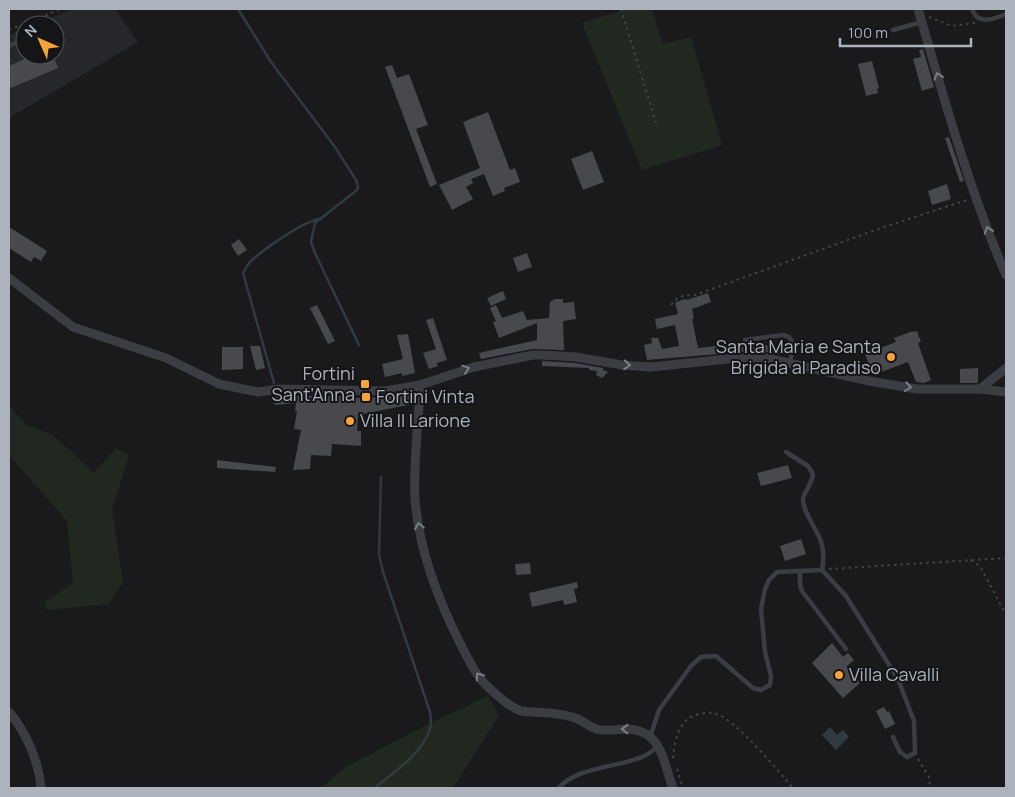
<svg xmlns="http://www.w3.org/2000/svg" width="1015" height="797" font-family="Manrope,sans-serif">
<rect width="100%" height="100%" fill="#1a1a1d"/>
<path fill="#26272a" d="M73 9H115L138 42 9 118V35L25 28V55H55V25H34Z"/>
<g fill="#202820">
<path d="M627 9H652L663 44 691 37 722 145 642 170 582 23Z"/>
<path d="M9 405 25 424 53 435 94 473 116 448 129 455 112 509 123 583 108 604 47 610 45 602 73 583 67 521 9 455Z"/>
<path d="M488 696 499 715 453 788H321L347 766 441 718Z"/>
</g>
<path fill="#303b41" d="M830 727 837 735 843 730 849 737 836 750 822 735Z"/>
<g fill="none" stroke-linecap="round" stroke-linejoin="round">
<g stroke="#303b41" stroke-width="2.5">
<path d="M238 9 271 62 335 147 356 180 358 187 357 190 315 223 311 242 315 253 359 345"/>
<path d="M274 383 243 273C245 270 247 266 249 263 261 251 302 222 319 219"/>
<path d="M375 788C394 772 420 755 429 732 432 726 431 718 430 712L383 572 379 554 381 477"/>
</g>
</g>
<g fill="#47494d">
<path d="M923 49 934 87 922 91 913 59 921 57 919 50Z"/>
<path d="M28 55H53L58 68 11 88 10 86H9V66L29 57Z"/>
<path d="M872 61 879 88 877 89 878 93 866 96 858 64Z"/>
<path d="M392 65 397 78 409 74 428 125 416 129 437 184 430 187 385 67Z"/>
<path d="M488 112 510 170 515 168 520 182 504 188 505 191 493 196 484 174 471 179 473 183 466 187 473 199 452 210 439 185 480 168 463 122Z"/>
<path d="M949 137 964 181 960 182 945 138Z"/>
<path d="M592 151 604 182 583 190 571 159Z"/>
<path d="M947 184 951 199 932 205 928 191Z"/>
<path d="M9 227 47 251 41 261 34 257 31 262 9 248Z"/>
<path d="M239 239 247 250 238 256 231 245Z"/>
<path d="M527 253 532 267 518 272 513 258Z"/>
<path d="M503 291 506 299 491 306 487 298Z"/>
<path d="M708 293 711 302 692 309 694 319H692L698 348 717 346 718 354 647 360 644 345 652 343 651 338H658L662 349 679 346 675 325 657 329 655 319 678 314 675 303 681 300 686 299 687 300Z"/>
<path d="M555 299H563V303L574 302 576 319 563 321 564 350 532 349 481 359 479 353 537 340V323L499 338 493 322 496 321 490 308 496 305 502 318 523 311 527 320 549 318 550 302Z"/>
<path d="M317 305 335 341 328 344 310 308Z"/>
<path d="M433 318 447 360 437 363 438 366 429 369 423 353 436 349 426 320Z"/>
<path d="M913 331V332L917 331 921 342 918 343 931 380 924 383 916 382 908 362 873 375 865 354 896 342 894 338Z"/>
<path d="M408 334 415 373 402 376V373L385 377 382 364 403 359 397 335Z"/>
<path d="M766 345 783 349V355L766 352H740V347Z"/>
<path d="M250 346H260L265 368 256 370Z"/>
<path d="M222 347H243V369L222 370Z"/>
<path d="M542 361 575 363 603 368V370L608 372 602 378 596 375 597 371 589 370V368L542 366Z"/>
<path d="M978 368V383H960V369Z"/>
<path d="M413 392V404L358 415 357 431H361V446L332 444 331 456 311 455 310 469 293 470 301 430 294 429 297 411H295L296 403 275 405 273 396H339L358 398 386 397Z"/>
<path d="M217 460 276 467 275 472 217 468Z"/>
<path d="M788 465 792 478 761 486 757 473Z"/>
<path d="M801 539 806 554 785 561 780 546Z"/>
<path d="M530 563 531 574 516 575 515 564Z"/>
<path d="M577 582 578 588 574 589 577 602 564 605 563 600 532 607 529 593Z"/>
<path d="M832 643 843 657 848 653 854 660 847 666 860 683 843 698 812 663Z"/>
<path d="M884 707 887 712 889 711 895 724 885 729 876 711Z"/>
</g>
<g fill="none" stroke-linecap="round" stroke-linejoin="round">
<g stroke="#414449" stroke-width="2" stroke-dasharray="2.5 4" stroke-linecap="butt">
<path d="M621 9 656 123"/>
<path d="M929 17 952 26 975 23"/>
<path d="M9 30 61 9"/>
<path d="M671 305C678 296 684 295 695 295L884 227 967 200"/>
<path d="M971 560 980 566 1006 615"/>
<path d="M829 569 1006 558"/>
<path d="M673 758C674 743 678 724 691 717 697 714 707 712 714 713 735 718 778 771 793 788"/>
<path d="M918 759 929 777 930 788"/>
<path d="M677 769 683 788"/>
</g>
<g stroke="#3b3d42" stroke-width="4.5">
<path d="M972 9C978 26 994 19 1006 14"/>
<path d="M893 30 922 22"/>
<path d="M9 46 21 41"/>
<path d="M745 340 783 335 789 337 793 343 790 364"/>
<path d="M786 452 808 466 813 474C812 485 804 491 803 499 802 509 816 529 820 539 824 549 824 560 822 570"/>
<path d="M822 570 846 596 898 679 914 721 915 753 907 757 900 752 893 737"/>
<path d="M800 571V585L802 591 846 649"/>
<path d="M650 737 659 710 691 666 701 657 716 656 753 688 761 690 770 685 771 676 765 652 761 609 765 589 769 580 777 572 822 570"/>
<path d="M559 788C575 767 622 767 644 756 649 754 653 750 658 747"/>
</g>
<g stroke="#3b3d42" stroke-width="9">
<path d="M918 9C944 98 969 190 1006 275"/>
<path d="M9 278 73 327 166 358 219 384 258 392 279 389 385 391 420 385 474 367 533 355H543L576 357 622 365 651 367 737 358H766L869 381 917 389H980L1006 392"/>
<path d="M420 385C419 423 413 461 415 499 419 550 438 600 461 645 468 658 474 673 485 684 495 694 508 706 521 711 537 713 556 712 572 717 581 719 588 726 596 729 605 732 618 729 627 729 663 730 663 763 673 788"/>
<path d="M980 389 1006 368"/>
<path d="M9 712C26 732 39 762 41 788"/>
</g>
</g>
<defs><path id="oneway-chevron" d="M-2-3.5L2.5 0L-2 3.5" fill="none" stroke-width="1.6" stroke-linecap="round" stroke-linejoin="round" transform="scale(1.25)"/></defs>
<g stroke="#7a7e85">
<use href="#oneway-chevron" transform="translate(938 76) rotate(-107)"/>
<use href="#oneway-chevron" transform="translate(988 230) rotate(-109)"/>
<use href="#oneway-chevron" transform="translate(627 365) rotate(5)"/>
<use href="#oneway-chevron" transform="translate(466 369) rotate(-18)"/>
<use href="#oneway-chevron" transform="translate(908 387) rotate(9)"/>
<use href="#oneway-chevron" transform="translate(419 526) rotate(-101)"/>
<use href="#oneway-chevron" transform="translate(479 676) rotate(-125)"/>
<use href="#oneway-chevron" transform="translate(625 729) rotate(-178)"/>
</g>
<g fill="#f5a33a" stroke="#151518" stroke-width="2">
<circle cx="891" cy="357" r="5"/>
<rect x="360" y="379" width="10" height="10" rx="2.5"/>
<rect x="361" y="392" width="10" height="10" rx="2.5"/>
<circle cx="350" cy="421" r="5"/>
<circle cx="839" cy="675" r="5"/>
</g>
<g text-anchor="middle" stroke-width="4" stroke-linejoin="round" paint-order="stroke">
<g font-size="18" fill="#adb3bc" stroke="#151518" text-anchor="start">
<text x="881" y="353" text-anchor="end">Santa Maria e Santa<tspan x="881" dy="21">Brigida al Paradiso</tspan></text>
<text x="355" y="380" text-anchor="end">Fortini<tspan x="355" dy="21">Sant'Anna</tspan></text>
<text x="376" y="403">Fortini Vinta</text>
<text x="360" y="427">Villa Il Larione</text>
<text x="849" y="681">Villa Cavalli</text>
</g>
</g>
<rect width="1015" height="797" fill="none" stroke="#adb3bc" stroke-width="20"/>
<g transform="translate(40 40) rotate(315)"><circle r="24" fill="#151518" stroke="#52545a"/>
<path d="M0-4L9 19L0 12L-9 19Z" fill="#f5a33a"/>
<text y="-8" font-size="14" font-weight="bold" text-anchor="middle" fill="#adb3bc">N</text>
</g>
<path d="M840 38v8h131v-8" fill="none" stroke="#adb3bc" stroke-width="2.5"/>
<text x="848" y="38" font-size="15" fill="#adb3bc" stroke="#151518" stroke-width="4" paint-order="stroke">100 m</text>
</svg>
